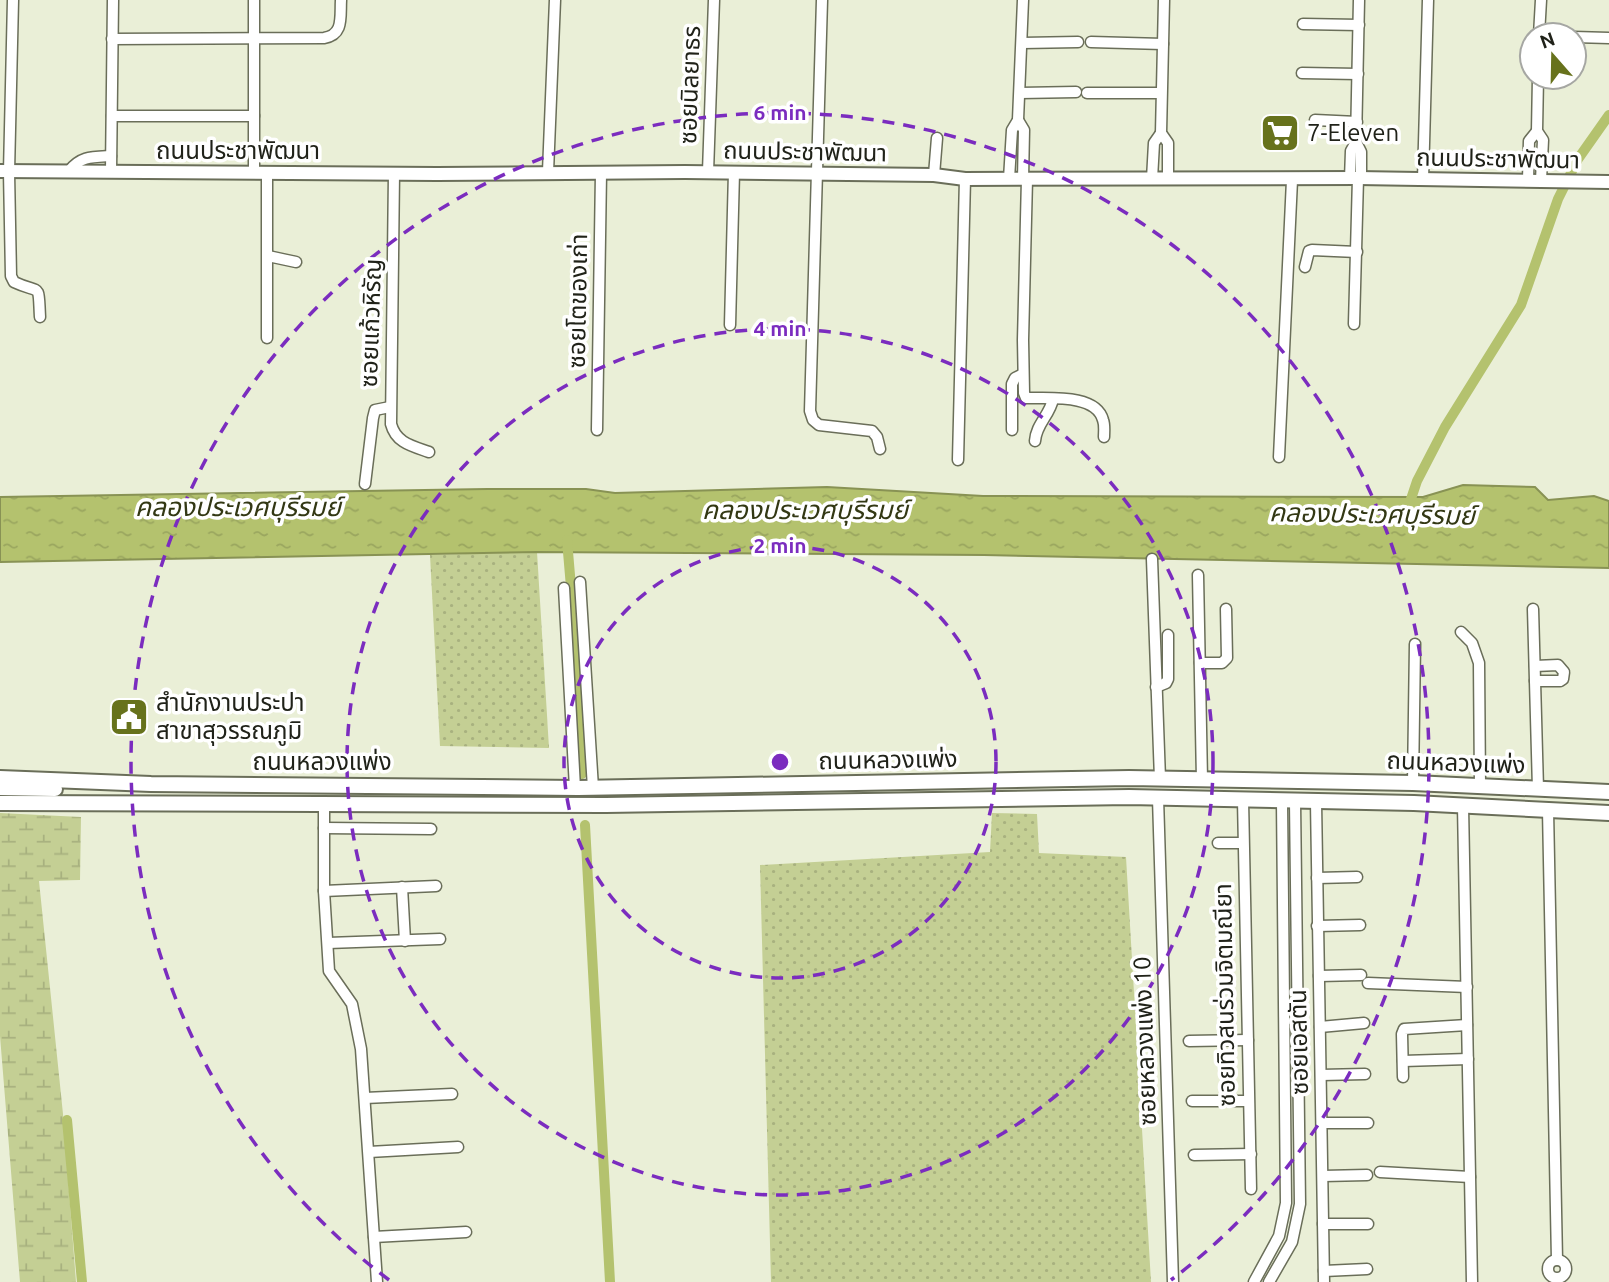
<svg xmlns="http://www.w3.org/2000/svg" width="1609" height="1282" font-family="Ubuntu,'Noto Sans Thai',sans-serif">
<defs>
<pattern id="grass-dots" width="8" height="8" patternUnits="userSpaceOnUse" patternTransform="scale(1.75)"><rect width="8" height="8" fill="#c4cf94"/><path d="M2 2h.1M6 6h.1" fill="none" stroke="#a8b17f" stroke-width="1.8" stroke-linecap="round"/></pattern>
<pattern id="wetland-marsh" width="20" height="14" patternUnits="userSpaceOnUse" patternTransform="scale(1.75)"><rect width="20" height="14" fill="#c4cf94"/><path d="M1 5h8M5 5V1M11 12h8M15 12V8" fill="none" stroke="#a8b17f"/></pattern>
<pattern id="water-ripples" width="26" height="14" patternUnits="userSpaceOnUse" patternTransform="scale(1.75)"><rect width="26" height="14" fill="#b4c26e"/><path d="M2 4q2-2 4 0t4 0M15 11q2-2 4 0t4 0" fill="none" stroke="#9aa65f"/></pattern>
</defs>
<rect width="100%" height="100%" fill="#eaefd7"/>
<g fill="url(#grass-dots)">
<path d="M537 552 549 748 440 746 430 555Z"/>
<path d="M992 813 1037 814 1039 853 1126 857 1151 1282H771L760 865 990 852Z"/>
</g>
<path fill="url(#wetland-marsh)" d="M0 813 81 817 80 880 39 881 63 1114 76 1282H20L0 1036Z"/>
<path fill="url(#water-ripples)" stroke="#889254" stroke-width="2" d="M1463 485 1535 487 1548 500 1594 496 1609 501V568L984 555 537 552 0 562V497L487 489H586L615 493 827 487 983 496 1423 497Z"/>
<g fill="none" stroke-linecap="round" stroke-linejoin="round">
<g stroke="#b4c26e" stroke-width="10">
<path d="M1408 508 1417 481 1445 427 1521 305 1558 199 1578 159 1609 115"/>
<path d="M567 540 576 646 582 774"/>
<path d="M585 825 610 1282"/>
<path d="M67 1120 82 1282"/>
</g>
<g stroke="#6a6e59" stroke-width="13">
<g id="minor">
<path d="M13 0 9 172 11 276 14 282C42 295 38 281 40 317"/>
<path d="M822 0 810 411 813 420 819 425 872 431 877 437 880 449"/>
<path d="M1164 0 1161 133 1168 143V179"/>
<path d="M1359 0 1356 142 1361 152V179"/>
<path d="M1303 24 1359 25"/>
<path d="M1539 35 1541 0"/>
<path d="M1574 37 1609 38"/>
<path d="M112 39 324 38C344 35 340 17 341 0"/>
<path d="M1091 42 1163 44"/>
<path d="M1022 43 1078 42"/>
<path d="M1302 73 1358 74"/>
<path d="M1538 77 1537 131 1543 140 1541 180"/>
<path d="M1020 93 1076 92"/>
<path d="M1087 93H1161"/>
<path d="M112 116H254"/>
<path d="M1018 120 1024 130 1023 179"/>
<path d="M1315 120 1357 122"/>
<path d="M69 171C81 156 92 157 111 156"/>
<path d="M111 171 113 0"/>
<path d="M548 172 555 0"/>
<path d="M708 172 714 0"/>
<path d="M254 173V0"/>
<path d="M394 173 391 424C396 443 412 446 429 452"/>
<path d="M934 175 937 138"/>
<path d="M1009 179 1012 130 1018 120 1023 0"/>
<path d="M1027 179 1023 340 1024 393 1026 398C1047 399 1096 393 1103 420 1105 425 1104 432 1104 437"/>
<path d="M1152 179 1154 143 1161 133"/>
<path d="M1350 179 1351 151 1356 142"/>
<path d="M1423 179 1428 0"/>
<path d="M1528 180 1529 141 1537 131"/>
<path d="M268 256 296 262"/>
<path d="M1305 267 1309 251 1312 250 1357 252"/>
<path d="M1354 324 1358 178"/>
<path d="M730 325 734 172"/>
<path d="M267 338V173"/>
<path d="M597 430 601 173"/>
<path d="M1012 430V384L1015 378 1023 374"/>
<path d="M1035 441C1036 424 1050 415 1053 399"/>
<path d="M1279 457 1292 180"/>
<path d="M958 460 965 179"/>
<path d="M365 484 373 418 375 410 390 407"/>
<path d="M1152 559 1160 779"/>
<path d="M1198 575 1202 780"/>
<path d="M580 582 593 788"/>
<path d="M564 588 575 788"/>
<path d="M1533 609 1538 789"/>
<path d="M1461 632 1472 643 1479 663 1480 786"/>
<path d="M1200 663H1222L1227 658 1226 609"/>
<path d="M1535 666 1558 665 1564 672 1563 679 1560 681H1535"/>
<path d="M1156 687 1166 683 1168 679V635"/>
<path d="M1413 783 1415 644"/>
<path d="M1158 798 1173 1282"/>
<path d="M1243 800 1251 1189"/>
<path d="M1316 802 1324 1282"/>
<path d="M324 805V891L329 971 352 1004 361 1049 377 1282"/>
<path d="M1463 806 1472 1282"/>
<path d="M1548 810 1557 1260"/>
<path d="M324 828 431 829"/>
<path d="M1218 843H1243"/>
<path d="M1317 878 1357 877"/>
<path d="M402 887 405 941"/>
<path d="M324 891 436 886"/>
<path d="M1317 926 1360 925"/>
<path d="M328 943 440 939"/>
<path d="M1319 976 1361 975"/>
<path d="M1368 983 1467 987"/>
<path d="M1320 1027 1364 1023"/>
<path d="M1189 1041 1248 1040"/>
<path d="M1403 1061 1468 1059"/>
<path d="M1321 1075 1365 1074"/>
<path d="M1403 1077 1402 1034 1404 1029 1467 1025"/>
<path d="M365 1098 452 1094"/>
<path d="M1192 1101H1248"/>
<path d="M1322 1123H1368"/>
<path d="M369 1152 458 1147"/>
<path d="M1194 1155 1251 1154"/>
<path d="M1380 1172 1470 1177"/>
<path d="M1323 1176 1367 1175"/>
<path d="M1323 1224H1368"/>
<path d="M374 1237 466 1232"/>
<circle cx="1557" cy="1269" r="9"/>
<path d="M1324 1271 1367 1269"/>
<path d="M1254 1282 1279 1236 1286 1203 1282 802"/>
<path d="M1269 1282 1292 1242 1300 1204 1295 802"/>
</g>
</g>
<g stroke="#6a6e59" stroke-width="16">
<path id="tertiary" d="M0 171 437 174 685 172 934 175 965 179 1358 178 1609 182"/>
</g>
<g stroke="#6a6e59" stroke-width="18">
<g id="primary">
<path d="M0 778 151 784 578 788 1129 778 1413 783 1609 792"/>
<path d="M0 788 55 789"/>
<path d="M0 803 606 805 1129 797 1414 803 1609 813"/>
</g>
</g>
<use href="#minor" stroke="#fff" stroke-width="10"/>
<use href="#tertiary" stroke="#fff" stroke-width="12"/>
<use href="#primary" stroke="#fff" stroke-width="14"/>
</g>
<g fill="none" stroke="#7b2cbf" stroke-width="3.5" stroke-dasharray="12 9">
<circle cx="780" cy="762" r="216"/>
<circle cx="780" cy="762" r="433"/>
<path d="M389 1280A649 649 0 1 1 1171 1280"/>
</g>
<defs>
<g id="supermarket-square" transform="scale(2.0125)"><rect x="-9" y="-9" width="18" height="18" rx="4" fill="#67721c" stroke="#fff"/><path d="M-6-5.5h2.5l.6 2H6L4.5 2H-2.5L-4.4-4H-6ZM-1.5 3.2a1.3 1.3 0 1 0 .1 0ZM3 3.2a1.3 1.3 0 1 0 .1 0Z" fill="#fff"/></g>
<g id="civic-square" transform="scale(2.0125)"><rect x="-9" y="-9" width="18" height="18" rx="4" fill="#67721c" stroke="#fff"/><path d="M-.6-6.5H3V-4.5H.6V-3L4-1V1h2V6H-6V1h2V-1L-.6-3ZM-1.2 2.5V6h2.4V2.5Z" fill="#fff"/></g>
</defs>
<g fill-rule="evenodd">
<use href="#supermarket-square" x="1280" y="133"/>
<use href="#civic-square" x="129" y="717"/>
</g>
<g text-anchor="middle" stroke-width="7" stroke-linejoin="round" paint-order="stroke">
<g font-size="24" fill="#202219" stroke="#fff">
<text transform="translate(690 85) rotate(-88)" y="8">ซอยนิลยาธร</text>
<text x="238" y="159">ถนนประชาพัฒนา</text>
<text transform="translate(805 152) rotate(1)" y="8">ถนนประชาพัฒนา</text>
<text transform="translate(1498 159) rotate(1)" y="8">ถนนประชาพัฒนา</text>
<text transform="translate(578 301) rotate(-89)" y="8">ซอยโตของเก่า</text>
<text transform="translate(371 323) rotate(-88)" y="8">ซอยแก้วหิรัญ</text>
<text transform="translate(888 760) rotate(-1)" y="8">ถนนหลวงแพ่ง</text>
<text x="322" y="770">ถนนหลวงแพ่ง</text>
<text transform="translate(1456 763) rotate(2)" y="8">ถนนหลวงแพ่ง</text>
<text transform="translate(1225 995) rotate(-91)" y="8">ซอยทิวสนร่วมจิตมณียา</text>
<text transform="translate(1145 1041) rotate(-92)" y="8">ซอยหลวงแพ่ง 10</text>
<text transform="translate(1299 1042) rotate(-91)" y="8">ซอยเอสตัน</text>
</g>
<g font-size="24" fill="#202219" stroke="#fff" text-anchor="start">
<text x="1307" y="141">7-Eleven</text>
<text x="156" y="711">สำนักงานประปา<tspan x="156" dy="28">สาขาสุวรรณภูมิ</tspan></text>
</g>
<g font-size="26" font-style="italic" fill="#333814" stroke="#fff">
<text x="238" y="516">คลองประเวศบุรีรมย์</text>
<text x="805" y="519">คลองประเวศบุรีรมย์</text>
<text transform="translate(1372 514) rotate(1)" y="9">คลองประเวศบุรีรมย์</text>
</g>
</g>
<circle cx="780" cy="762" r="10" fill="#7b2cbf" stroke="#fff" stroke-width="3.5"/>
<g font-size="21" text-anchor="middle" font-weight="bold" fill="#7b2cbf" stroke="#fff" stroke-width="7" stroke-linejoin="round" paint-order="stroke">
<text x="780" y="120">6 min</text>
<text x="780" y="336">4 min</text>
<text x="780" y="553">2 min</text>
</g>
<g transform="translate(1553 56) rotate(340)"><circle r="33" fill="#ffffff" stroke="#a6a7a3" stroke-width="2"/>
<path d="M0-5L12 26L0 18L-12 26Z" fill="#67721c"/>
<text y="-10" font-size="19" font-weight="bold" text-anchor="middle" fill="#202219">N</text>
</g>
</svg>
